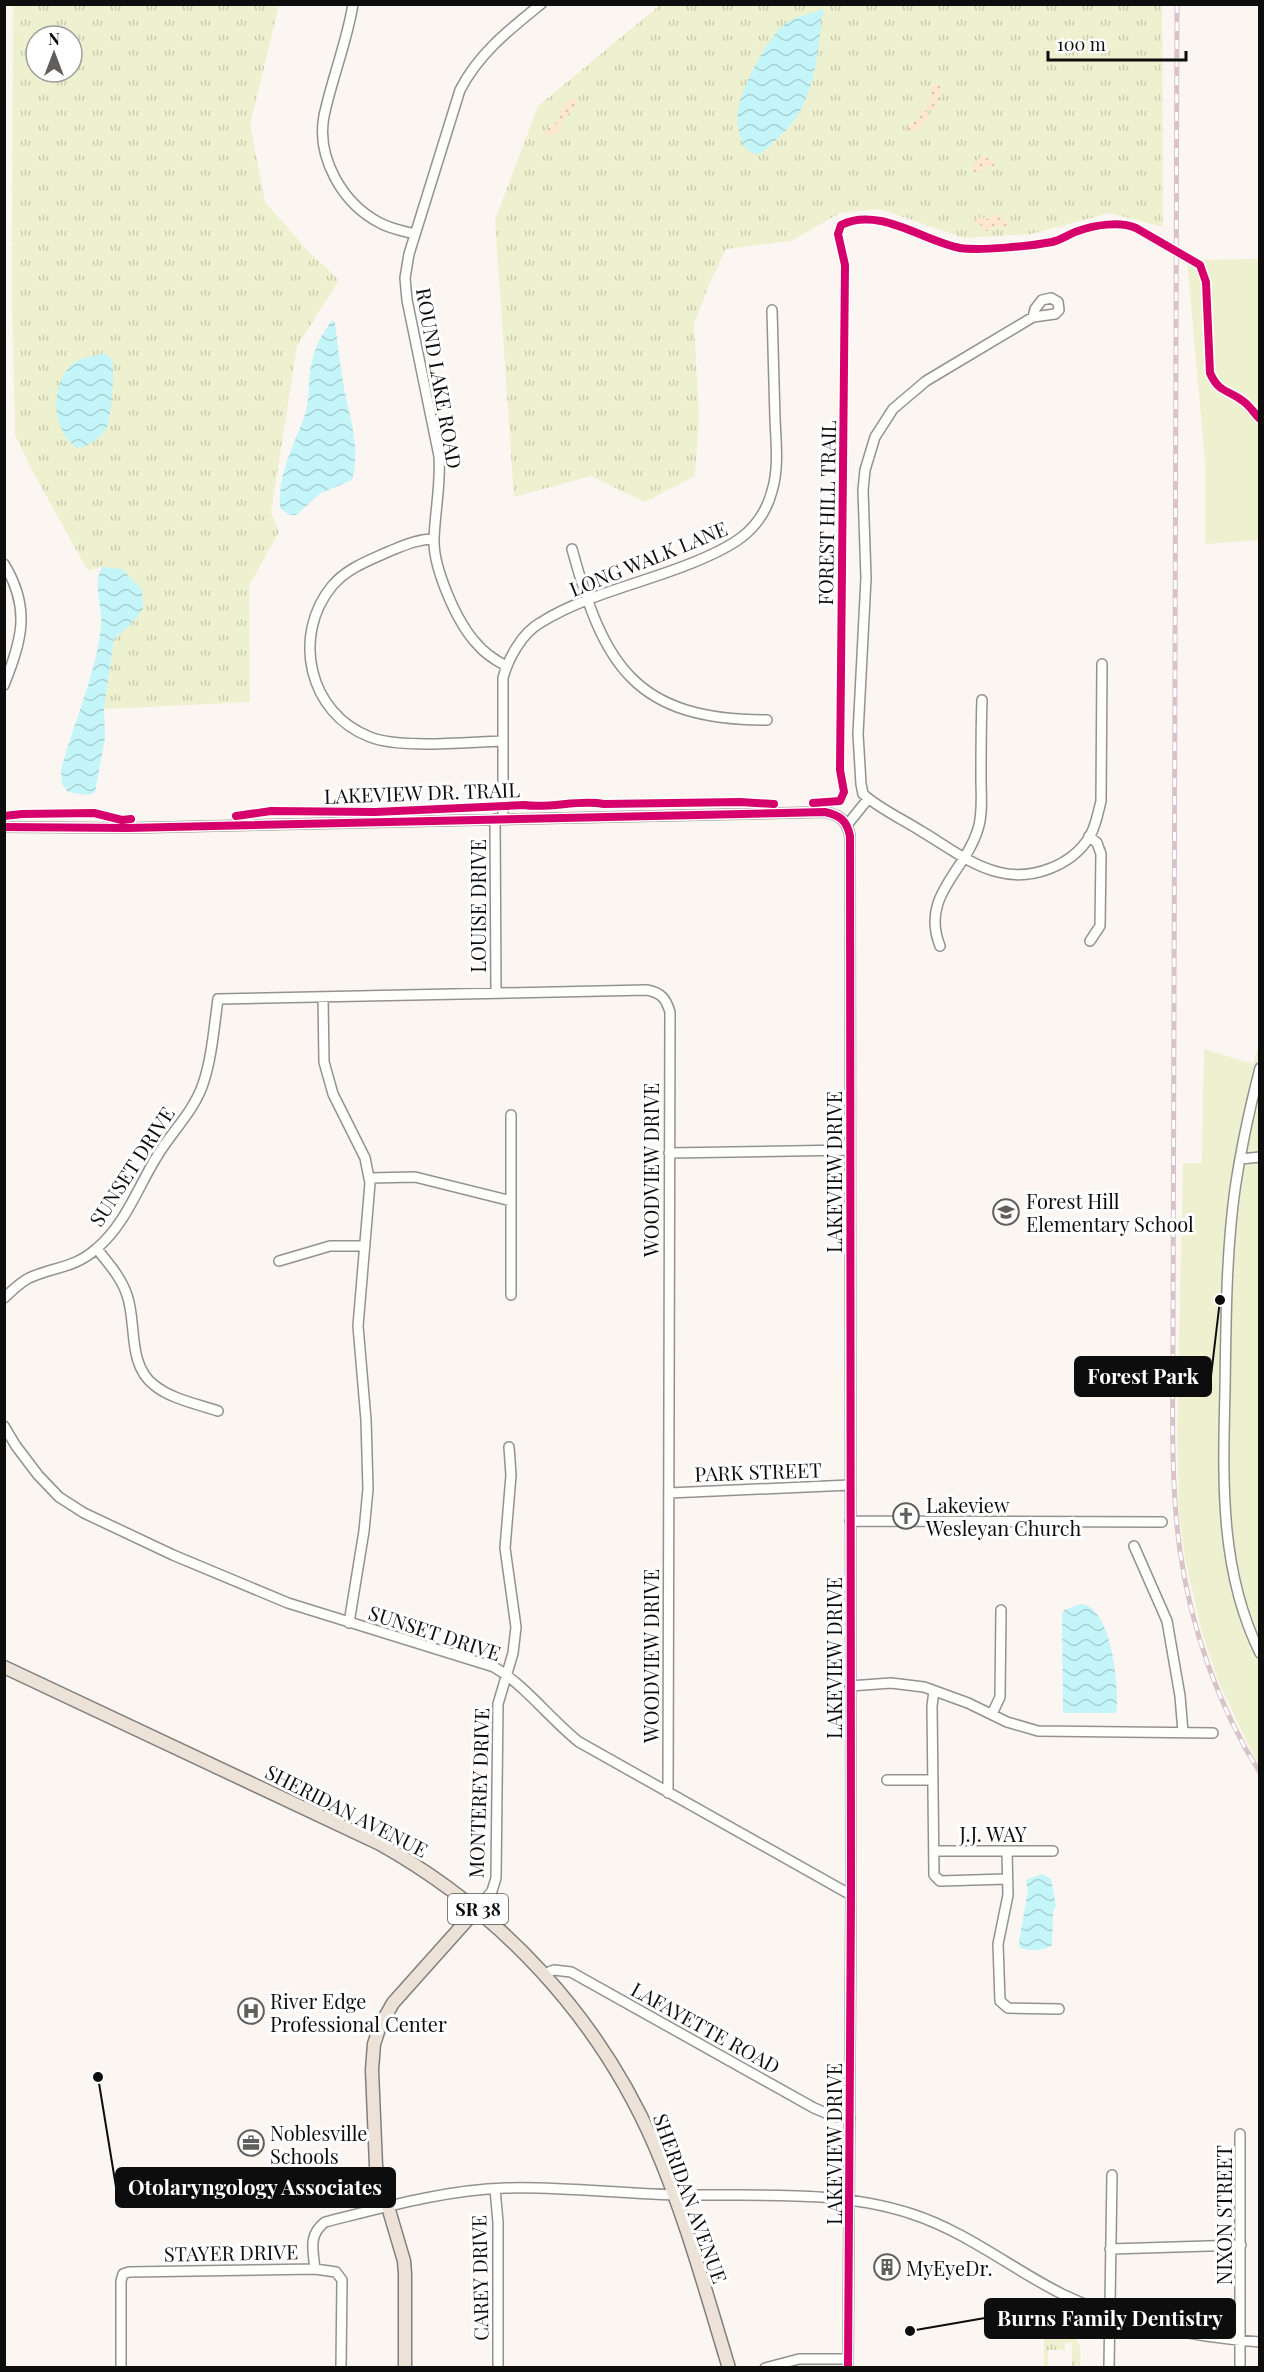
<svg xmlns="http://www.w3.org/2000/svg" width="1264" height="2372" font-family="'Playfair Display',serif">
  <style>
    .grass { fill: url(#grass-tufts); fill-rule: evenodd }
    .sand { fill: url(#sand-dots) }
    .park { fill: #edf1cf }
    .water { fill: url(#water-waves) }
    .lines { fill: none; stroke-linecap: round; stroke-linejoin: round }
    .minor-casing { stroke: #949290; stroke-width: 12 }
    .major-casing { stroke: #817f7d; stroke-width: 15 }
    .minor { stroke: #fefefd; stroke-width: 9 }
    .major { stroke: #ede2d8; stroke-width: 12 }
    .rail-casing { stroke: #d8c3c9; stroke-width: 5 }
    .rail { stroke: #fff; stroke-width: 3; stroke-dasharray: 9; stroke-linecap: butt }
    .cycleway-casing { stroke: #fff; stroke-width: 11 }
    .cycleway { stroke: #d6006c; stroke-width: 8 }
    .labels { text-anchor: middle; dominant-baseline: central; stroke-width: 6; stroke-linejoin: round; paint-order: stroke }
    .shield { fill: #fff; stroke: #565656; stroke-width: 1.5 }
    .shield-label { font-size: 18px; font-weight: bold; fill: #0d0d0d }
    .street-label { font-size: 20px; fill: #0d0d0d; stroke: #fff }
    .poi-label { font-size: 20px; fill: #0d0d0d; stroke: #fff; text-anchor: start }
    .leader { fill: none; stroke: #0d0d0d; stroke-width: 2 }
    .callout-dot { fill: #0d0d0d; stroke: #fff; stroke-width: 2 }
    .callout { fill: #0d0d0d; stroke: #0d0d0d; stroke-width: 2 }
    .callout-label { font-size: 21px; text-anchor: middle; font-weight: bold; fill: #fff }
  </style>
  <defs>
    <pattern id="grass-tufts" width="24" height="20" patternUnits="userSpaceOnUse" patternTransform="scale(1.5)"><rect width="24" height="20" fill="#edf1cf"/><path d="M3 7l-1-3M5 7V3M7 7l1-3M15 17l-1-3M17 17v-4M19 17l1-3" fill="none" stroke="#cacdb1"/></pattern>
    <pattern id="sand-dots" width="8" height="8" patternUnits="userSpaceOnUse" patternTransform="scale(1.5)"><rect width="8" height="8" fill="#fde7d0"/><path d="M2 2h.1M6 6h.1" fill="none" stroke="#d8c5b1" stroke-width="1.8" stroke-linecap="round"/></pattern>
    <pattern id="water-waves" width="16" height="10" patternUnits="userSpaceOnUse" patternTransform="scale(1.5)"><rect width="16" height="10" fill="#c4f5f8"/><path d="M0 5q4-4 8 0t8 0" fill="none" stroke="#a7d1d3"/></pattern>
  </defs>
  <rect width="100%" height="100%" fill="#fbf6f1"/>
  <!-- grass -->
  <path class="grass" d="M13,5H279L250,125L265,202L309,252L339,280L297,346L271,512L279,532L249,586L250,702L104,709L114,639L132,623L102,567L88,571L33,472L15,435L12,297ZM36,36H72V72H36Z
    M660,5H1162L1163,227L1109,213L1031,234L964,238L880,209L840,213L791,241L726,249L710,282L694,324L699,418L695,476L645,502L591,476L514,497L495,220L538,106Z
    M1036,2331C1049,2331 1076,2329 1080,2347C1081,2353 1080,2361 1080,2367H1072V2342L1065,2343V2350H1048V2367H1044V2335H1036Z"/>
  <!-- sand -->
  <path class="sand" d="M937,83L942,88C942,90 937,108 935,110H928L926,107L930,100L931,87Z
    M572,98L577,99V105L564,119L557,134L548,135L545,132L547,128L557,122L564,103Z
    M921,110H926L930,115C924,124 921,130 909,132L908,125L918,119Z
    M983,155L994,161L995,167L985,166L980,172L973,173L972,170L974,163Z
    M998,213L1002,220L1009,221L1007,227L993,226L988,231H985L982,225L975,224L973,221L976,217L988,219Z"/>
  <!-- park -->
  <path class="park" d="M1259,259V540L1205,544V461L1187,260Z
    M1259,1044V1767L1219,1683L1202,1632L1185,1559L1179,1512L1177,1436L1183,1163H1202L1204,1049L1253,1064Z"/>
  <!-- water -->
  <path class="water" d="M822,9L824,13L821,20C820,47 813,95 796,118C786,132 773,143 760,154L753,153L745,148C740,138 736,123 738,111C740,89 771,29 791,20C801,15 812,14 822,9Z
    M332,320L335,323C338,345 340,367 344,388C350,419 361,448 352,480L321,493L296,515H289L280,508C278,471 295,445 306,411C310,395 308,381 311,366C314,348 322,334 332,320Z
    M101,354H106C109,357 110,357 112,361C115,371 111,417 107,427C102,437 87,448 77,448C51,431 49,382 74,363C81,358 93,356 101,354Z
    M102,567L122,569L142,590L143,609L132,623L114,639L104,709L105,738L95,792L88,795L68,792L62,784L61,770C73,725 97,671 101,626C103,605 92,586 102,567Z
    M1081,1604C1112,1606 1120,1690 1116,1713H1063L1062,1614L1064,1610Z
    M1042,1874L1051,1879L1056,1906L1053,1912L1052,1945C1045,1951 1029,1951 1020,1948L1019,1941L1028,1891L1026,1880Z"/>
  <g class="lines">
    <!-- minor casing -->
    <g class="minor-casing">
      <path id="minor" d="M353,4C347,42 332,78 324,116C316,158 343,204 380,223C391,229 403,231 415,234
        M1033,317L1035,309L1042,300L1051,298L1058,302L1059,310L1055,314L1033,317L926,381L893,409L875,437L865,470L863,490L866,578L858,734L861,784L863,794C880,809 902,819 921,831C945,845 970,865 998,872C1031,881 1072,866 1090,836C1096,825 1098,813 1101,801L1102,664
        M434,539C418,539 405,545 390,551C370,560 347,568 332,586C291,636 309,714 370,737C401,749 466,742 502,741
        M572,549C604,666 635,720 767,720
        M4,564C31,608 22,640 4,685
        M506,666C495,660 485,654 477,644C457,623 433,568 434,539C435,511 441,484 439,456L407,300L405,278L409,254L460,90C479,53 509,30 541,4
        M495,819L496,993
        M503,819V678C508,659 522,633 540,623C584,595 643,583 692,563C729,548 761,533 772,491C779,468 776,443 775,419C774,383 773,346 772,310
        M847,825L868,799
        M4,827L128,828L825,812C840,815 847,821 850,836L851,1895L848,2368
        M1089,836L1097,843L1101,854L1100,926L1090,941
        M940,946C920,896 965,872 978,829C983,813 981,795 981,779C981,752 981,726 982,700
        M323,997L324,1062L333,1094L365,1158L370,1183L358,1326L366,1420L368,1489L364,1531L349,1623
        M1260,1068C1250,1107 1241,1148 1235,1189C1226,1254 1226,1323 1225,1389C1223,1479 1219,1570 1260,1653
        M669,1153L849,1150
        M1241,1159L1260,1157
        M369,1178L415,1177L511,1201
        M97,1249C108,1263 121,1277 127,1295C137,1323 127,1364 154,1385C171,1399 197,1404 218,1411
        M279,1261L330,1246H365
        M511,1295V1115
        M4,1298C12,1291 19,1283 29,1278C53,1267 75,1268 96,1249C125,1225 137,1189 156,1158C171,1132 193,1113 203,1084C212,1057 214,1027 218,999L647,990C662,993 666,999 670,1012L668,1793
        M4,1426L16,1446L38,1475L59,1497L84,1513L173,1555L288,1603L494,1667C525,1685 550,1719 579,1742L851,1895
        M669,1493L850,1485
        M850,1521L1162,1522
        M1134,1546L1167,1621L1180,1696L1183,1732
        M850,1686L891,1683L924,1687L968,1703L1007,1722L1038,1731L1213,1733
        M934,1691L932,1706L934,1875L940,1881L1007,1879
        M992,1714L1000,1697L1001,1610
        M887,1780H933
        M934,1851H1053
        M1007,1851L1008,1895L998,1944L1000,2001L1008,2008L1059,2009
        M477,1909L492,1891L496,1878L498,1704L513,1653L516,1627L505,1548L511,1475L509,1447
        M544,1974L554,1970L571,1972L814,2108L833,2116L850,2118
        M495,2189L498,2222V2368
        M1110,2249L1241,2245
        M315,2269C313,2250 308,2235 325,2222C385,2207 444,2190 506,2188C566,2186 626,2195 686,2195C761,2196 839,2190 912,2214C967,2232 1012,2269 1062,2294C1124,2324 1192,2337 1260,2342
        M121,2368V2281L123,2274L129,2272L315,2269L336,2272L342,2280L341,2368
        M765,2368L799,2359H848
        M1109,2368L1112,2175
        M1240,2368V2134"/>
    </g>
    <!-- major casing -->
    <g class="major-casing">
      <path id="major" d="M4,1667L380,1844C501,1912 598,2016 654,2144C685,2215 706,2293 729,2368
        M405,2368V2274L404,2261L376,2166L372,2070L374,2044L380,2026L393,2003L477,1909"/>
    </g>
    <!-- minor -->
    <use href="#minor" class="minor"/>
    <!-- major -->
    <use href="#major" class="major"/>
    <!-- rail casing -->
    <g class="rail-casing">
      <path id="rail" d="M1177,4L1173,1332C1173,1404 1170,1478 1180,1551C1191,1628 1218,1706 1260,1773"/>
    </g>
    <!-- rail -->
    <use href="#rail" class="rail"/>
    <!-- cycleway casing -->
    <g class="cycleway-casing">
      <path id="cycleway" d="M813,803L840,801L844,792L840,770L845,265L838,234L841,225C879,206 923,241 960,248C980,251 1031,246 1052,242C1061,240 1069,234 1078,231C1094,225 1120,221 1136,228L1200,265L1206,282L1210,373C1219,393 1227,389 1243,401C1249,405 1254,413 1260,419
        M4,816L22,814L94,813L122,820L131,819
        M236,816L271,811L375,812L524,805C551,809 578,799 604,804L740,802L774,804
        M4,827L128,828L825,812C840,815 847,821 850,836L851,1895L848,2368"/>
    </g>
    <!-- cycleway -->
    <use href="#cycleway" class="cycleway"/>
  </g>
  <!-- icons -->
  <defs>
    <g id="school-ring" transform="scale(1.35)"><circle r="9.5" fill="#fff" stroke="#605f5d" stroke-width="1.5"/><path d="M0-5L7-2L0 1L-7-2ZM-4 1L0 2.5L4 1V4Q0 6-4 4Z" fill="#605f5d"/></g>
    <g id="church-ring" transform="scale(1.35)"><circle r="9.5" fill="#fff" stroke="#605f5d" stroke-width="1.5"/><path d="M-1.2-6h2.4v3.5h3.3v2.4h-3.3V6h-2.4V-.1h-3.3v-2.4h3.3Z" fill="#605f5d"/></g>
    <g id="hospital-ring" transform="scale(1.35)"><circle r="9.5" fill="#fff" stroke="#605f5d" stroke-width="1.5"/><path d="M-5-5h3v3.5h4V-5h3V5h-3V1.5h-4V5h-3Z" fill="#605f5d"/></g>
    <g id="office-ring" transform="scale(1.35)"><circle r="9.5" fill="#fff" stroke="#605f5d" stroke-width="1.5"/><path d="M-6-3h4V-5.5h4V-3h4V5H-6ZM-1-4.5V-3h2v-1.5ZM-6 0V1H6V0Z" fill="#605f5d"/></g>
    <g id="building-ring" transform="scale(1.35)"><circle r="9.5" fill="#fff" stroke="#605f5d" stroke-width="1.5"/><path d="M-4-6H4V6H1V3H-1V6H-4ZM-2.5-4.3h1.7v1.8h-1.7ZM.8-4.3h1.7v1.8H.8ZM-2.5-1h1.7V.8h-1.7ZM.8-1h1.7V.8H.8Z" fill="#605f5d"/></g>
  </defs>
  <g fill-rule="evenodd">
    <use href="#school-ring" x="1006" y="1212"/>
    <use href="#church-ring" x="906" y="1516"/>
    <use href="#hospital-ring" x="251" y="2011"/>
    <use href="#office-ring" x="251" y="2143"/>
    <use href="#building-ring" x="887" y="2267"/>
  </g>
  <g class="labels">
    <!-- shield labels -->
    <rect class="shield" x="448" y="1894" width="60" height="30" rx="4.5"/>
    <g class="shield-label">
      <text x="478" y="1909">SR 38</text>
    </g>
    <!-- street labels -->
    <g class="street-label">
      <text transform="translate(440 378) rotate(80)">ROUND LAKE ROAD</text>
      <text transform="translate(826 513) rotate(-89)">FOREST HILL TRAIL</text>
      <text transform="translate(648 558) rotate(-22)">LONG WALK LANE</text>
      <text transform="translate(422 792) rotate(-2)">LAKEVIEW DR. TRAIL</text>
      <text transform="translate(477 906) rotate(-90)">LOUISE DRIVE</text>
      <text transform="translate(131 1166) rotate(-57)">SUNSET DRIVE</text>
      <text transform="translate(650 1170) rotate(-90)">WOODVIEW DRIVE</text>
      <text transform="translate(833 1172) rotate(-90)">LAKEVIEW DRIVE</text>
      <text transform="translate(758 1471) rotate(-2)">PARK STREET</text>
      <text transform="translate(435 1632) rotate(18)">SUNSET DRIVE</text>
      <text transform="translate(650 1656) rotate(-90)">WOODVIEW DRIVE</text>
      <text transform="translate(833 1658) rotate(-90)">LAKEVIEW DRIVE</text>
      <text transform="translate(478 1793) rotate(-88)">MONTEREY DRIVE</text>
      <text transform="translate(347 1810) rotate(27)">SHERIDAN AVENUE</text>
      <text x="993" y="1833">J.J. WAY</text>
      <text transform="translate(706 2027) rotate(29)">LAFAYETTE ROAD</text>
      <text transform="translate(833 2144) rotate(-90)">LAKEVIEW DRIVE</text>
      <text transform="translate(691 2198) rotate(70)">SHERIDAN AVENUE</text>
      <text transform="translate(1223 2215) rotate(-90)">NIXON STREET</text>
      <text transform="translate(231 2252) rotate(-1)">STAYER DRIVE</text>
      <text transform="translate(479 2278) rotate(-91)">CAREY DRIVE</text>
    </g>
    <!-- poi labels -->
    <g class="poi-label">
      <text x="1026" y="1200">Forest Hill<tspan x="1026" dy="23">Elementary School</tspan></text>
      <text x="926" y="1504">Lakeview<tspan x="926" dy="23">Wesleyan Church</tspan></text>
      <text x="270" y="2000">River Edge<tspan x="270" dy="23">Professional Center</tspan></text>
      <text x="270" y="2132">Noblesville<tspan x="270" dy="23">Schools</tspan></text>
      <text x="906" y="2267">MyEyeDr.</text>
    </g>
  </g>
  <!-- callouts -->
  <path class="leader" d="M1220 1300L1211 1376M98 2077L116 2187M910 2331L985 2318"/>
  <g class="callout-dot">
    <circle cx="1220" cy="1300" r="6"/>
    <circle cx="98" cy="2077" r="6"/>
    <circle cx="910" cy="2331" r="6"/>
  </g>
  <g class="callout">
    <rect x="1075" y="1357" width="136" height="39" rx="6"/>
    <rect x="116" y="2168" width="279" height="39" rx="6"/>
    <rect x="985" y="2299" width="250" height="39" rx="6"/>
  </g>
  <g class="callout-label">
    <text x="1143" y="1384">Forest Park</text>
    <text x="255" y="2195">Otolaryngology Associates</text>
    <text x="1110" y="2326">Burns Family Dentistry</text>
  </g>
  <!-- border -->
  <rect width="1264" height="2372" fill="none" stroke="#0d0d0d" stroke-width="12"/>
  <!-- north arrow -->
  <g transform="translate(54 54)"><circle r="28" fill="#ffffff" stroke="#9e9e9e" stroke-width="1.5"/>
  <path d="M0-4.5L10 22L0 15L-10 22Z" fill="#605f5d"/>
  <text y="-9" font-size="16" font-weight="bold" text-anchor="middle" fill="#0d0d0d">N</text>
  </g>
  <!-- scale -->
  <path d="M1048 51v9h138v-9" fill="none" stroke="#0d0d0d" stroke-width="3"/>
  <text x="1057" y="51" font-size="18" fill="#0d0d0d" stroke="#ffffff" stroke-width="4.5" paint-order="stroke">100 m</text>
</svg>
